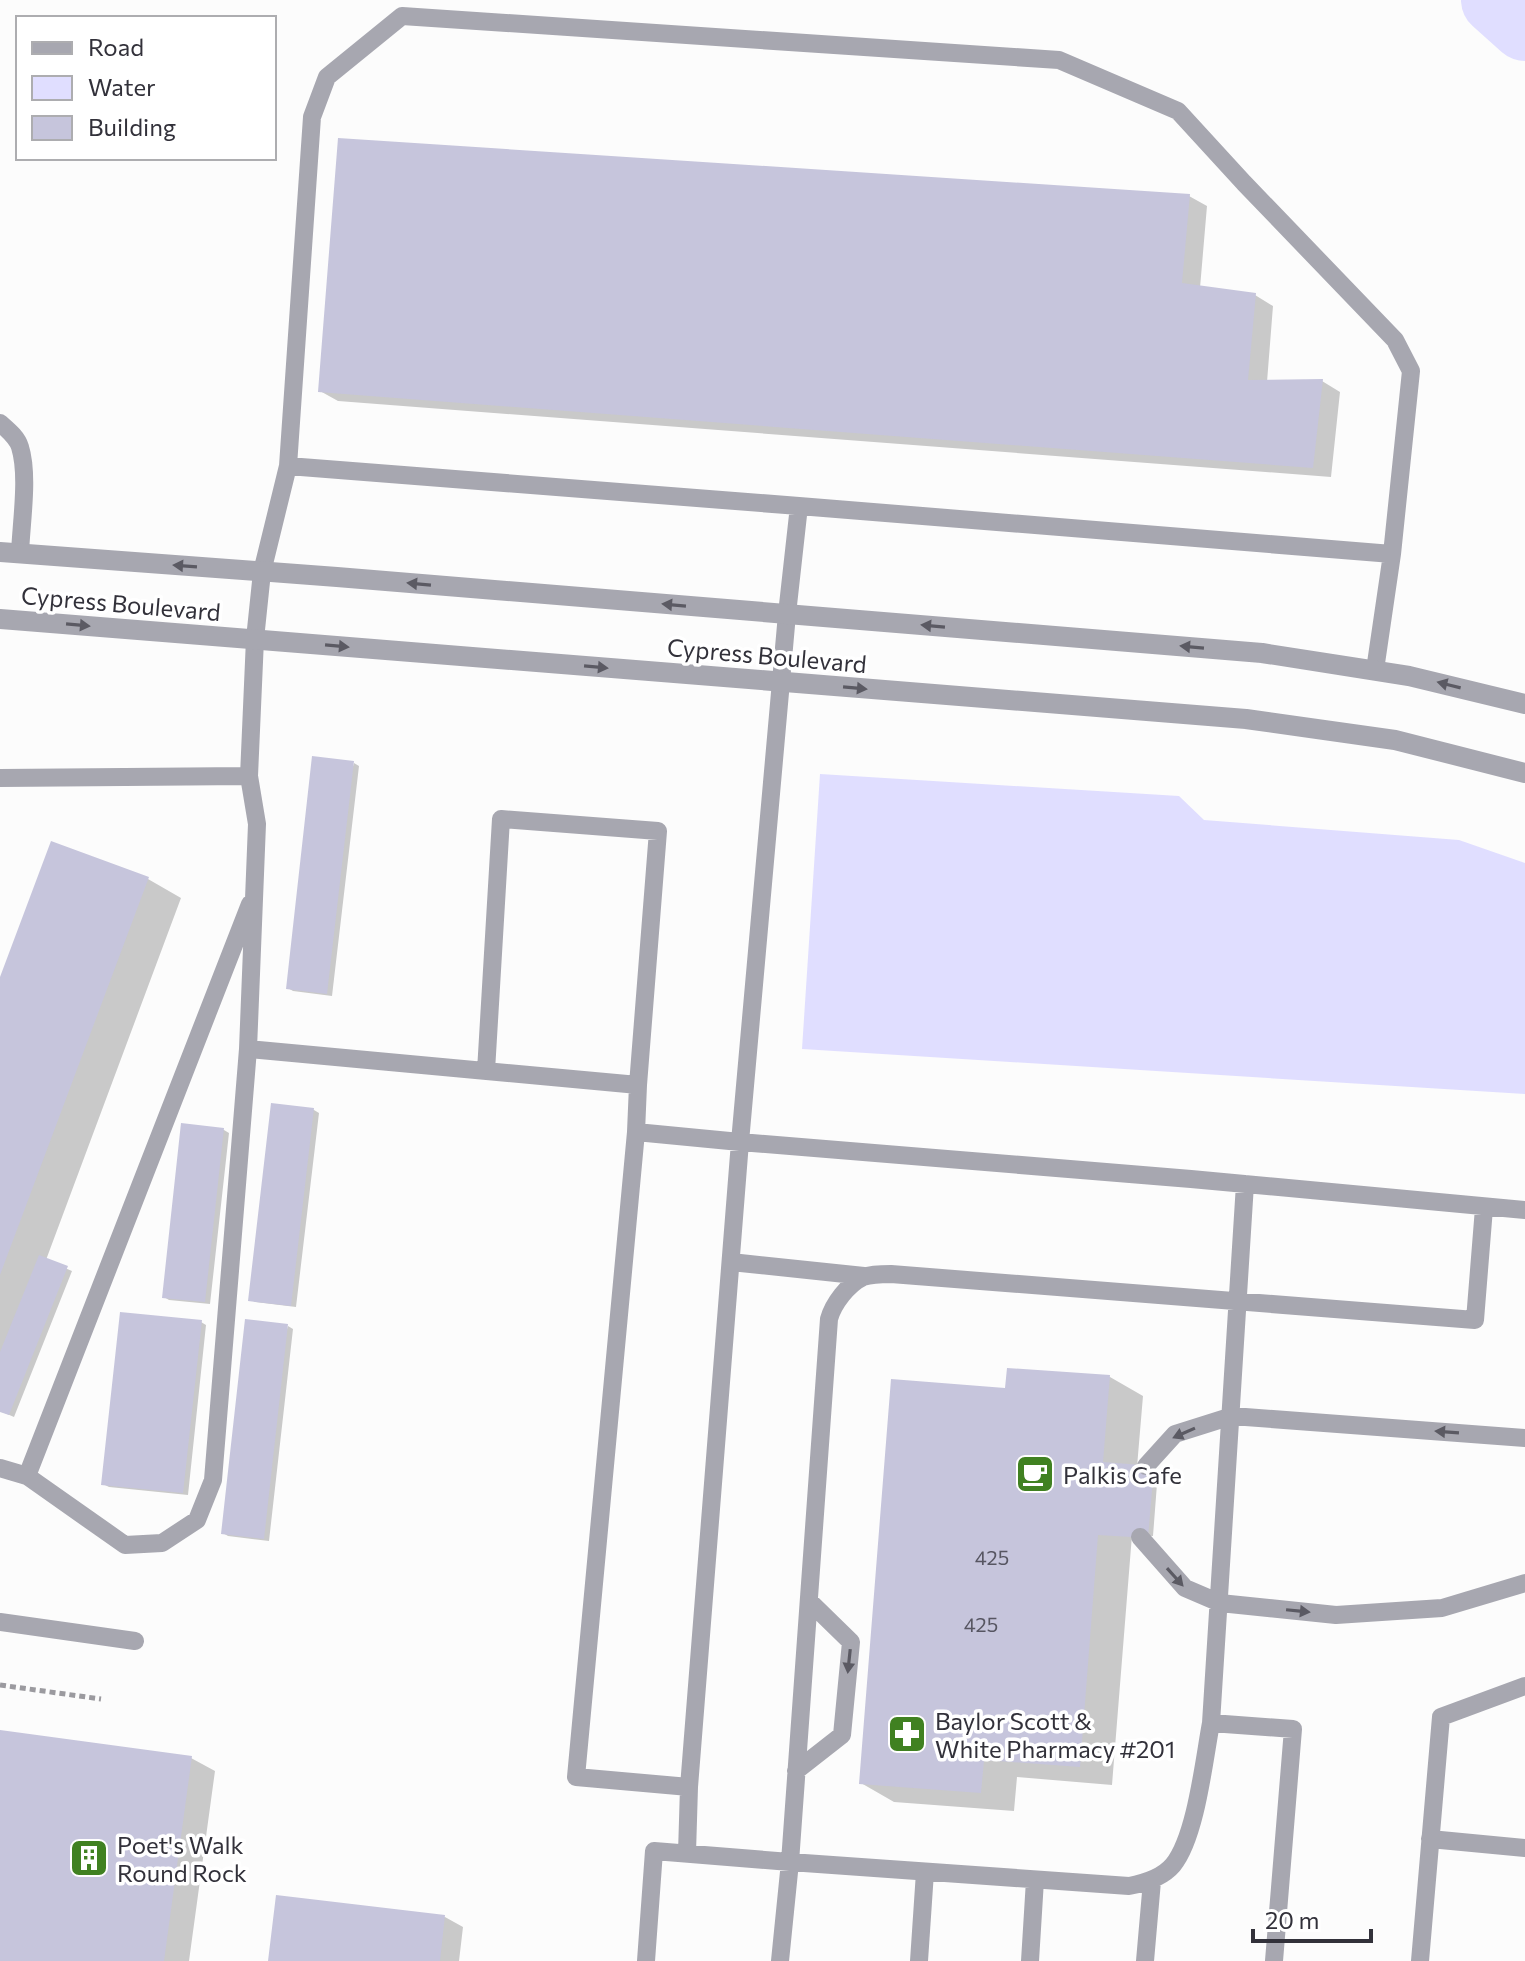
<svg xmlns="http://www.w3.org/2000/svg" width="1525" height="1961" font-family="Commissioner,sans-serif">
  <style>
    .water { fill: #e0deff }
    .shadow { fill: #0003 }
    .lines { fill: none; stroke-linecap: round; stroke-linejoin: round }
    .river { stroke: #e0deff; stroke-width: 70 }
    .building { fill: #c6c5dc }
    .path { stroke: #9b9a9f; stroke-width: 5; stroke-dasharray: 6 4; stroke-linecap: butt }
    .lane { stroke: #a7a7b0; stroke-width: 18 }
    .street { stroke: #a7a7b0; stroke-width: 20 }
    .oneway { fill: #5b5a63 }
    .labels { text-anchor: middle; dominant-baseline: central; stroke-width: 7; stroke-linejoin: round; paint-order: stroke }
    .number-label { font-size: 20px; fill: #575662 }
    .street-label { font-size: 24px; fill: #32313a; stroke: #fff }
    .poi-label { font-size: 24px; fill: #32313a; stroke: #fff; text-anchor: start }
  </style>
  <rect width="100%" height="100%" fill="#fcfcfc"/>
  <!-- water -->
  <path class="water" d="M820,774L1179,796L1204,820L1459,840L1525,863V1094L802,1049Z"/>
  <!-- shadow -->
  <path class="shadow" d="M1189,196L1207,206L1200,288L1255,295L1273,306L1267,382L1322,381L1340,392L1331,477L338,401L320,391Z
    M354,763L359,766L332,996L293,991L288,988Z
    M148,879L181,898L46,1260L72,1271L14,1417L0,1411V983Z
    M273,1105L314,1110L319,1113L296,1307L255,1302L250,1299Z
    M183,1125L224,1130L229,1133L210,1304L169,1300L164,1297Z
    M201,1322L206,1325L188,1495L109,1487L103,1484Z
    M288,1326L293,1329L269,1541L228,1536L223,1533Z
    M1110,1377L1143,1396L1137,1467L1153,1468L1158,1471L1153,1536L1132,1535L1112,1785L1017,1777L1014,1811L894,1802L861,1783L1007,1390Z
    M0,1732L191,1758L215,1771L189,1961H0Z
    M445,1917L463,1927L459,1961H270Z"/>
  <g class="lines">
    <!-- river -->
    <path class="river" d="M1496,0L1525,26"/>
  </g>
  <!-- building -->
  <path class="building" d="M338,138L1190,194L1182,283L1256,293L1248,380L1323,379L1313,468L318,392Z
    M312,756L354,761L327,994L286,989Z
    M51,841L149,877L0,1275V977Z
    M271,1103L314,1108L291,1306L248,1301Z
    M181,1123L224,1128L205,1302L162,1298Z
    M39,1255L68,1266L9,1415L0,1412V1352Z
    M120,1312L202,1320L183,1493L101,1485Z
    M245,1319L288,1324L264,1539L221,1534Z
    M1007,1368L1110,1375L1103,1462L1154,1466L1148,1538L1098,1535L1080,1767L984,1760L981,1793L859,1784L891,1379L1005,1388Z
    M0,1730L192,1756L164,1961H0Z
    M276,1895L445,1915L440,1961H268Z"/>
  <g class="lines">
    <!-- path -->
    <path class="path" d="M0,1685L101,1699"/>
    <!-- lane -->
    <path class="lane" d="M0,423C8,430 17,437 20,447C29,476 21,523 20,554
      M799,506L1392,554L1411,371L1395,340L1244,183L1178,111L1059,60L402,16L327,77L312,117L288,466L799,506L787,614L740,1142L1191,1179L1525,1210
      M1375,670L1392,554
      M0,778L249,776L255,639L262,572L288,466
      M248,1049L638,1085L658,831L501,819L486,1071
      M636,1132L638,1085
      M1245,1184L1211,1723L1293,1729L1274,1961
      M731,1262L864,1276
      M1146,1466L1175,1434L1232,1416L1525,1438
      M0,1468L27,1476L125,1545L162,1543L197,1520L213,1480L248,1049L257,824L249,776
      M27,1476L250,904
      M1140,1537L1185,1588L1220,1603L1336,1615L1442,1608L1525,1583
      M0,1622L135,1641
      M1211,1723C1204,1760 1196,1837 1173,1865C1162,1878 1145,1883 1129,1886L790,1862L829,1319C833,1304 848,1284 863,1277C872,1274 882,1274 891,1274L1475,1320L1484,1208
      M796,1771L842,1735L851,1642L809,1601
      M1430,1839L1525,1848
      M687,1853L689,1787L740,1142L636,1132L576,1777L689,1787
      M646,1961L654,1851L790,1862L780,1961
      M919,1961L925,1872
      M1030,1961L1035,1880
      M1145,1961L1152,1881
      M1420,1961L1441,1717L1525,1686"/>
    <!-- street -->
    <path class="street" d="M0,552L337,577L1262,653L1409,676L1525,704
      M0,619L1246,719L1395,740L1525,773"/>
  </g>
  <!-- one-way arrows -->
  <defs><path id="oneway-solid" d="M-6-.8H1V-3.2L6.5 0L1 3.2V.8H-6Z" transform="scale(2)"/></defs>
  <g class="oneway">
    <use href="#oneway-solid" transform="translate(185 566) rotate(-176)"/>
    <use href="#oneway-solid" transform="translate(419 584) rotate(-175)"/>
    <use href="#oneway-solid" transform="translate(674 605) rotate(-175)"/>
    <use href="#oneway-solid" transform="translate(78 625) rotate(5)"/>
    <use href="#oneway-solid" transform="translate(933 626) rotate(-175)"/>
    <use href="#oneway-solid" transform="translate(337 646) rotate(5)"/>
    <use href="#oneway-solid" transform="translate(1192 647) rotate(-175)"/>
    <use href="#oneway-solid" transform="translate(596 667) rotate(5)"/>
    <use href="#oneway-solid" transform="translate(1449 685) rotate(-166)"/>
    <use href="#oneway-solid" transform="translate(855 688) rotate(5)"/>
    <use href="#oneway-solid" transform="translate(1447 1432) rotate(-176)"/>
    <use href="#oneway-solid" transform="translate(1184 1433) rotate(156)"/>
    <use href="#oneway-solid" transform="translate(1175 1577) rotate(48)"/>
    <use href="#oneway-solid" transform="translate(1298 1611) rotate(6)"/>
    <use href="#oneway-solid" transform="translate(849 1661) rotate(96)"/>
  </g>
  <!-- icons -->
  <defs>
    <g id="cafe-square" transform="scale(2)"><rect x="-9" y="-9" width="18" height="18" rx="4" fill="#408121" stroke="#fff"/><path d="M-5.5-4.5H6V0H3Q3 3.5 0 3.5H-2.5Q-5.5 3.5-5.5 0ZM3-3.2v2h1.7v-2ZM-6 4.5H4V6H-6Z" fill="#fff"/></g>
    <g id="pharmacy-square" transform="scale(2)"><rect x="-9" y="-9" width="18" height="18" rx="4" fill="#408121" stroke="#fff"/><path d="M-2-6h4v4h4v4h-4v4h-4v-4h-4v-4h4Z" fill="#fff"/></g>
    <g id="building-square" transform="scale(2)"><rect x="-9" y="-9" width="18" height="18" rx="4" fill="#408121" stroke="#fff"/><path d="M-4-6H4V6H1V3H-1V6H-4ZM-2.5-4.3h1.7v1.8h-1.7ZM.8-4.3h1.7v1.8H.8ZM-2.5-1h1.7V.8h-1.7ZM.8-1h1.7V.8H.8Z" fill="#fff"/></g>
  </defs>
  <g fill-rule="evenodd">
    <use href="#cafe-square" x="1035" y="1474"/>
    <use href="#pharmacy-square" x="907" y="1734"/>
    <use href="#building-square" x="89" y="1858"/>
  </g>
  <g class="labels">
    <!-- number labels -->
    <g class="number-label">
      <text x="992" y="1557">425</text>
      <text x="981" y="1624">425</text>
    </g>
    <!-- street labels -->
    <g class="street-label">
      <text transform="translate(121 603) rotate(5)">Cypress Boulevard</text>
      <text transform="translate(767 655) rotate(5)">Cypress Boulevard</text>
    </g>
    <!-- poi labels -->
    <g class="poi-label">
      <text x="1063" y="1474">Palkis Cafe</text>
      <text x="935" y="1720">Baylor Scott &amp;<tspan x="935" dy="28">White Pharmacy #201</tspan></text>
      <text x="117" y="1844">Poet's Walk<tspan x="117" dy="28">Round Rock</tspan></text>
    </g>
  </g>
  <!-- legend -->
  <rect x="16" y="16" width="260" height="144" fill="#ffffff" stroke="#adadb0" stroke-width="2"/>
  <rect x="32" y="42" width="40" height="12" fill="#a7a7b0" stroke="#adadb0" stroke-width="2"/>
  <text x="88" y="56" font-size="24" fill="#32313a">Road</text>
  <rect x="32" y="76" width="40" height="24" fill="#e0deff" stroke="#adadb0" stroke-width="2"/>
  <text x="88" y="96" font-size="24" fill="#32313a">Water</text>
  <rect x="32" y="116" width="40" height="24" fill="#c6c5dc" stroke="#adadb0" stroke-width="2"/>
  <text x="88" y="136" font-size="24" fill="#32313a">Building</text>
  <!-- scale -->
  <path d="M1253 1929v12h118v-12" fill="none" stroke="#32313a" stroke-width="4"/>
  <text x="1265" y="1929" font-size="24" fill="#32313a" stroke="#ffffff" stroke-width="6" paint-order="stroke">20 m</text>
</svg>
